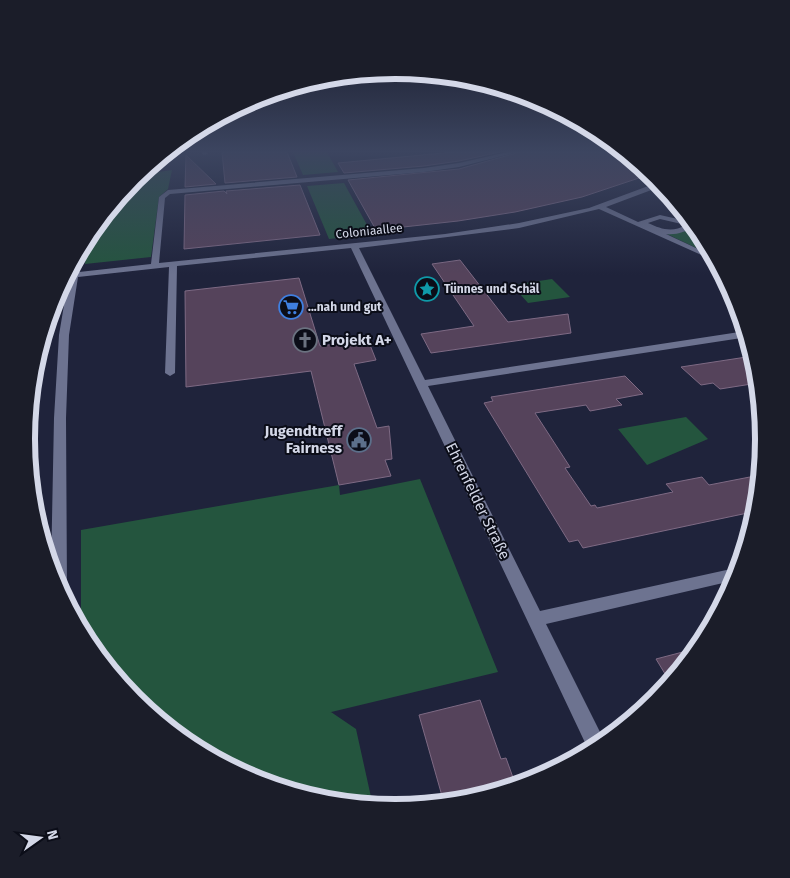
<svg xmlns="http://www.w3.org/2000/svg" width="790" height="878" font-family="'Fira Sans',sans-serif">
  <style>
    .green { fill: #24553e }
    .building { fill: #55435b; stroke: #7e6a84 }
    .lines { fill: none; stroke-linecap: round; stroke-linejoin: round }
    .minor { fill: #6d7390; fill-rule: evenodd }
    .labels { text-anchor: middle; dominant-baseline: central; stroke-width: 4; stroke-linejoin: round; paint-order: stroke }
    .far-street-label { font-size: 12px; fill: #d4d8e8; stroke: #0b0d18 }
    .far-poi-label { font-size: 12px; font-weight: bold; fill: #d4d8e8; stroke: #0b0d18; text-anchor: start }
    .poi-label { font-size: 15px; font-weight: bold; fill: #d4d8e8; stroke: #0b0d18; text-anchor: start }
    .street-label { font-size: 15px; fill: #d4d8e8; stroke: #0b0d18 }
    .rim { fill: none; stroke: #d4d8e8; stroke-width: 6 }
  </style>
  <rect width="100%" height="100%" fill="#1f233b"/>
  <!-- green -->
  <path class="green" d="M293,152H327L338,172L303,175Z
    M172,170L168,189L159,197L151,257L85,264L90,232L134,178L138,175Z
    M344,183L372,234L329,239L307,186Z
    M693,223L702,234L713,256L667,234L683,231Z
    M552,279L570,297L528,303L512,285Z
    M686,417L708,439L647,465L618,429Z
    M420,479L498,672L302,719L331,712L356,729L373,806L323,801L254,780L190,745L134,700L88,644L81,631V530L339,485L340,495Z"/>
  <!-- building -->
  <path class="building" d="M222,152H287L297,177L225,183Z
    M454,152H500L459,161L424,166L344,173L338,163Z
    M520,152H624L651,174L582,197L515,212L458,221L376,230L348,180L459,169Z
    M186,155L216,184L185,187Z
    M300,185L320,235L184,249L185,195L224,191L227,194L226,191Z
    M460,260L508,322L568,314L571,333L431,353L421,334L474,326L432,264Z
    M299,278L320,346L368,340L376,360L354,364L377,428L389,426L392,459L385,460L391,476L339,485L311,371L186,387L185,291Z
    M753,356L758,383L720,389L713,383L701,385L681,367Z
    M625,376L643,394L616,399L622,405L590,411L586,405L535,413L570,467L565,468L591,506L595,505L597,508L673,492L666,484L702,477L709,485L760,475L757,511L583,548L578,540L569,542L484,403L493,401L491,397Z
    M698,648L685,665L670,682L656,659Z
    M480,700L501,759L506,758L516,786L467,801L444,803L419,715Z"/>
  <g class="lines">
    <!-- minor -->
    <path class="minor" d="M201,152H207L208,154L203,155Z
      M508,152H518L459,167L424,172L170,194L165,198L159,263L445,234L519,223L589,208L659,182L662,186L606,207L638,222L660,215L691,222L695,226C685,232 677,235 666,234L713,256L717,262L599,209L519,228L359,248L425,380L746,331L748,337L428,386L540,611L740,567L736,580L546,624L605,742L589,751L351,248L177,266L175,373L170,376L165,373L169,267L78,277L69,335L66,418L67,590L63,595L51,570L54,418L59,335L69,275L78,254L81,256L79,272L151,264L159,197L168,190L424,168L459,163ZM660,219L686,225C672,233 661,229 648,223Z"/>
  </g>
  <!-- sky -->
  <linearGradient id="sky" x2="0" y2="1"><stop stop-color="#111320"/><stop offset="0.55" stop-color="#3c4560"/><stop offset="1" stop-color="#3c4560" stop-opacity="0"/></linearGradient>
  <rect width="790" height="275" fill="url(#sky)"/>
  <!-- icons -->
  <defs>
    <g id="sight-ring" transform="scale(1.25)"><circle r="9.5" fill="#0b0d18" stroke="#0f9aa8" stroke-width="1.5"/><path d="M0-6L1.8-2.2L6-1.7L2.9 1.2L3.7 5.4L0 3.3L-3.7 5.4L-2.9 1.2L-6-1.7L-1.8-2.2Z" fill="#0f9aa8"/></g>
    <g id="supermarket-ring" transform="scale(1.25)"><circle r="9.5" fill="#0b0d18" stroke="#3f7fe0" stroke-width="1.5"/><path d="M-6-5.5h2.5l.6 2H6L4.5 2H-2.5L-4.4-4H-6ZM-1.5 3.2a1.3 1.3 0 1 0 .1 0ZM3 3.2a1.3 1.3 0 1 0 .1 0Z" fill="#3f7fe0"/></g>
    <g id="church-ring" transform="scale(1.25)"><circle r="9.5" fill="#0b0d18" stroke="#6b7280" stroke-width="1.5"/><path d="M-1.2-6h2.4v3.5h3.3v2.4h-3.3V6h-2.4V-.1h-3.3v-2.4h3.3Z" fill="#6b7280"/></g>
    <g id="civic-ring" transform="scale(1.25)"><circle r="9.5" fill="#0b0d18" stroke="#5c6f8a" stroke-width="1.5"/><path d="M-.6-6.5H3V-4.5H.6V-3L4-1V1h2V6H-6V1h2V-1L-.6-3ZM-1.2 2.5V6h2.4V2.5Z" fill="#5c6f8a"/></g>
  </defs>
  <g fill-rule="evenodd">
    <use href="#sight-ring" x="427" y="289"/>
    <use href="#supermarket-ring" x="291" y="307"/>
    <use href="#church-ring" x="305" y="340"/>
    <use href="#civic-ring" x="359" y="440"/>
  </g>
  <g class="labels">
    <!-- far-street labels -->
    <g class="far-street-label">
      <text transform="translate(369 231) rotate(-6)">Coloniaallee</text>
    </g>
    <!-- far-poi labels -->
    <g class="far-poi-label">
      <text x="444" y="289">Tünnes und Schäl</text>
      <text x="308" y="307">...nah und gut</text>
    </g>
    <!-- poi labels -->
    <g class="poi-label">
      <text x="322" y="340">Projekt A+</text>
      <text x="342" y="431" text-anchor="end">Jugendtreff<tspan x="342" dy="17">Fairness</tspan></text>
    </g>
    <!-- street labels -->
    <g class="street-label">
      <text transform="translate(478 501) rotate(64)">Ehrenfelder Straße</text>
    </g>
  </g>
  <!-- crop -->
  <path d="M0 0H790V878H0ZM35 439a360 360 0 1 1 720 0a360 360 0 1 1-720 0Z" fill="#1b1d29" fill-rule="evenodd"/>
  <path class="rim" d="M35 439a360 360 0 1 1 720 0a360 360 0 1 1-720 0Z"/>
  <!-- north arrow -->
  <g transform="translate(40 838) rotate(76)" stroke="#0b0d18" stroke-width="4" paint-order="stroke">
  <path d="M0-4L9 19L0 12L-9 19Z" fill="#d4d8e8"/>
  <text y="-8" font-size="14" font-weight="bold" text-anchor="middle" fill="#d4d8e8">N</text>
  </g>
</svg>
